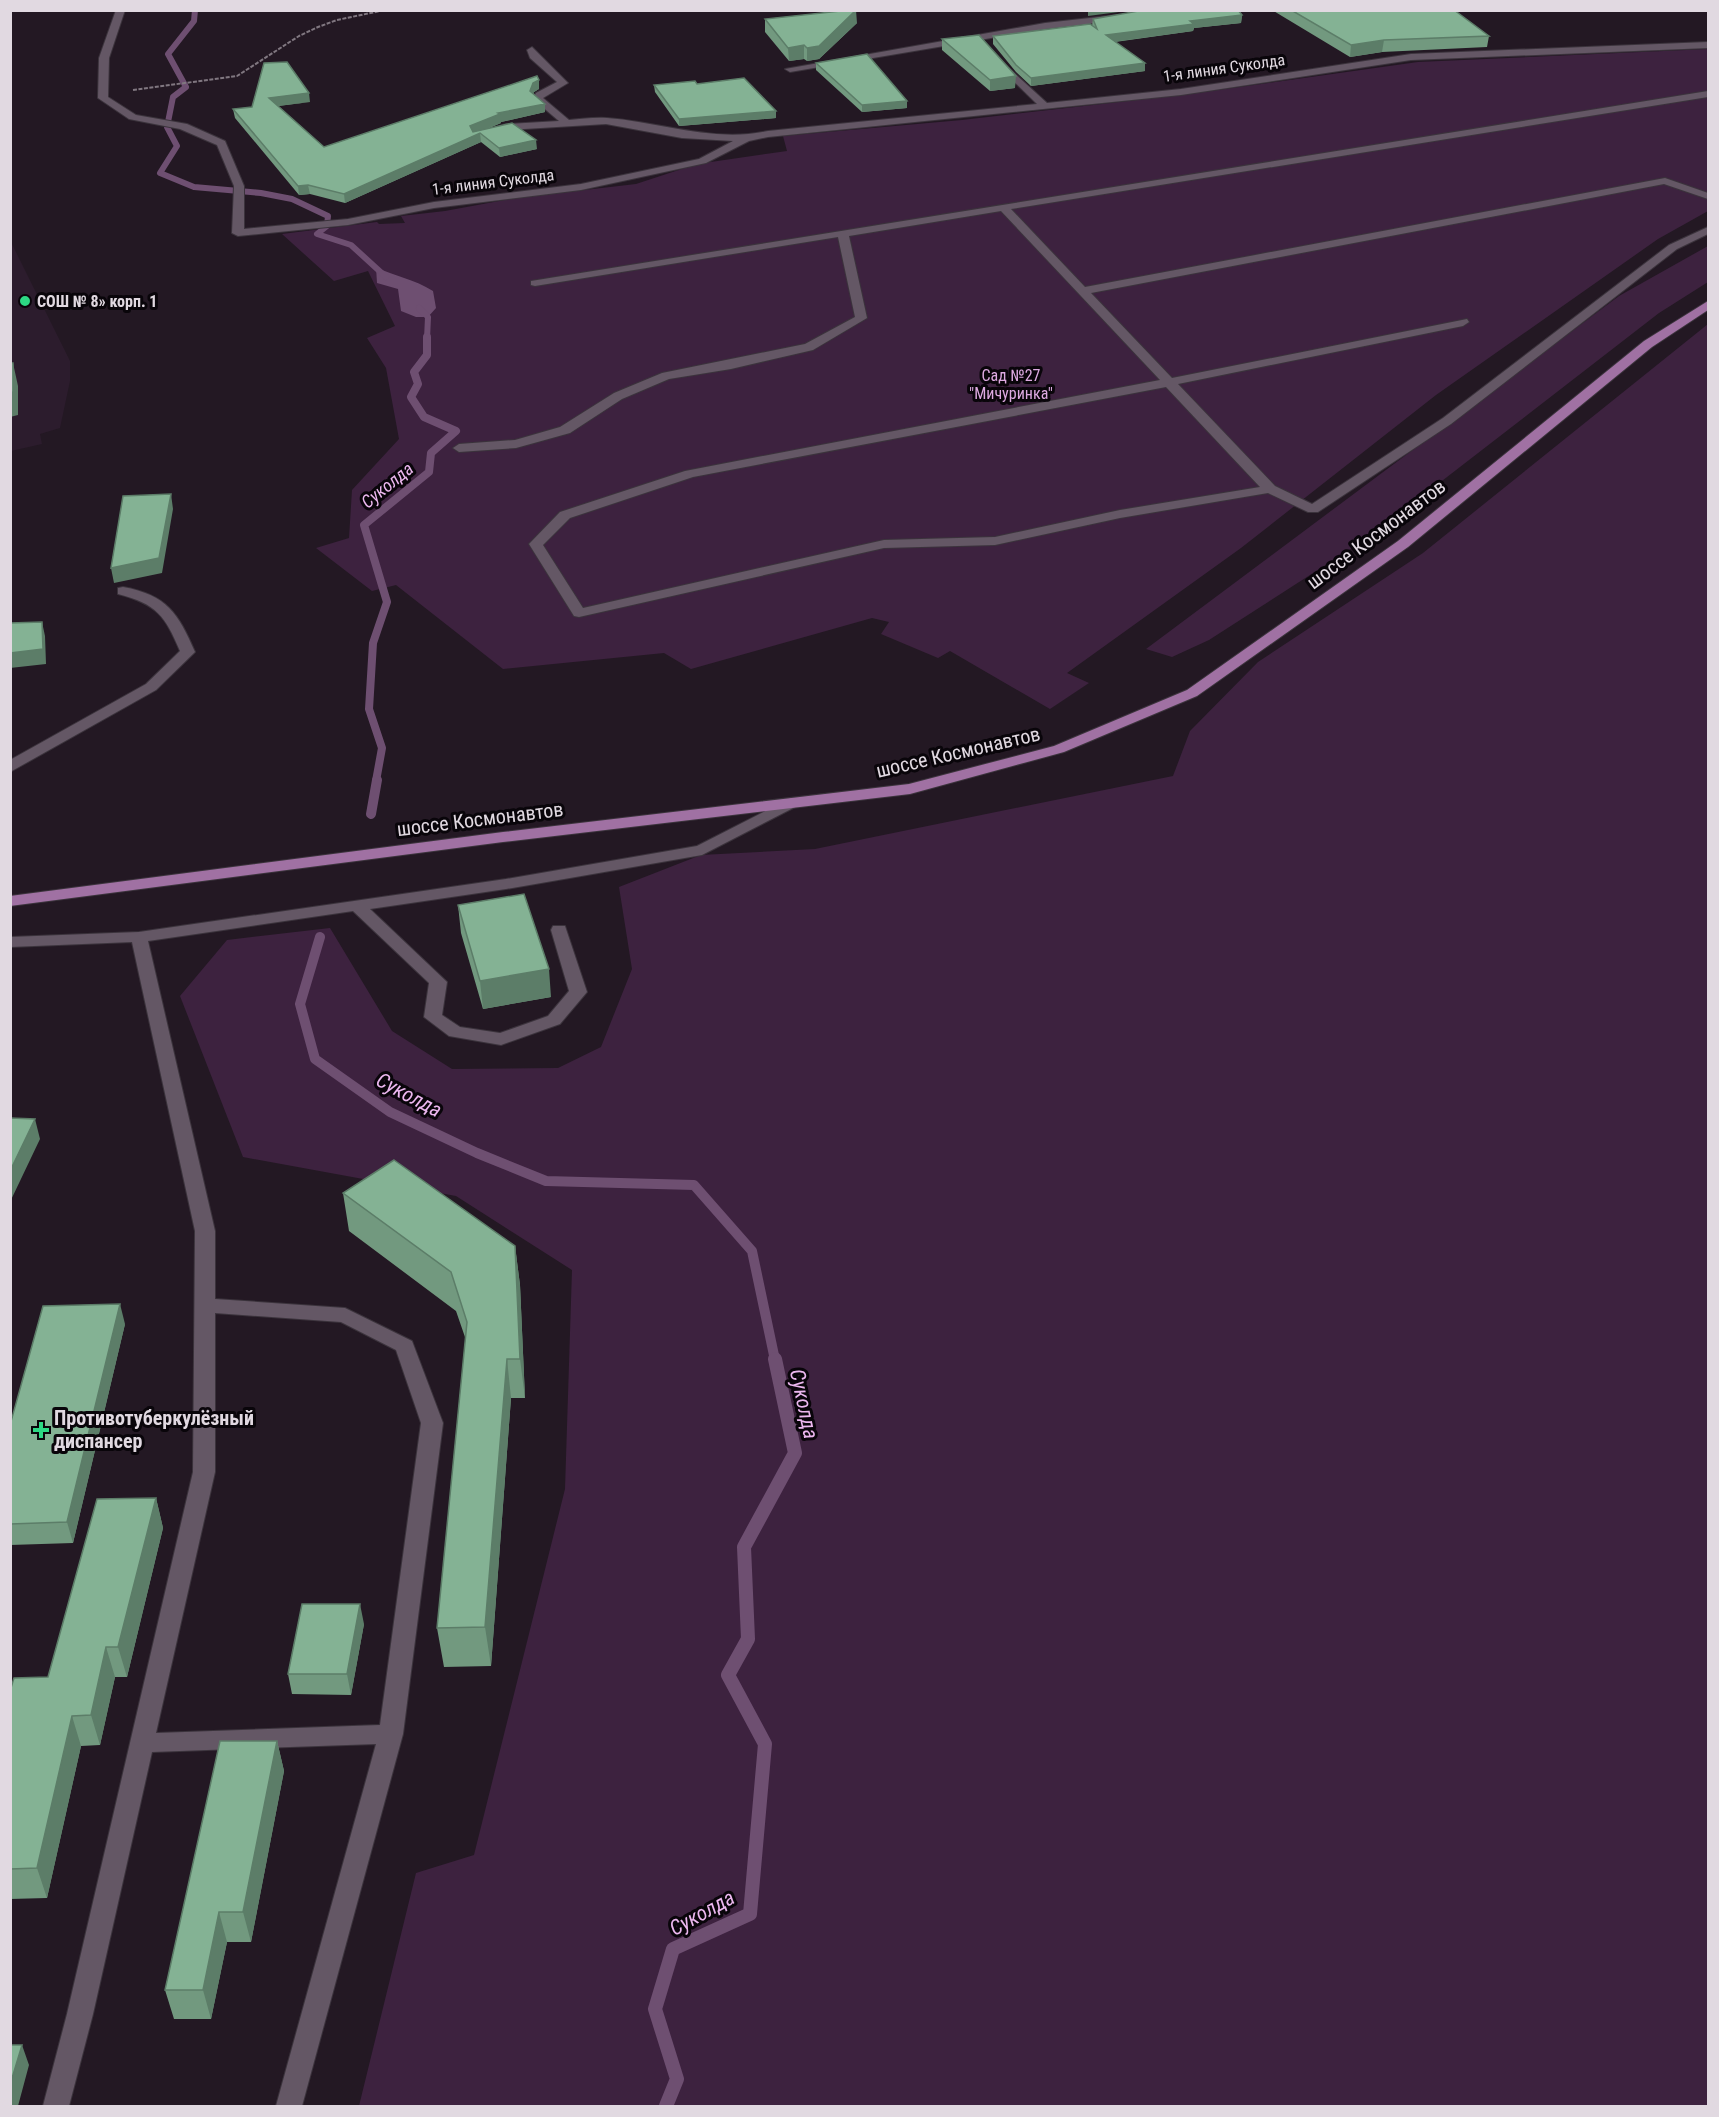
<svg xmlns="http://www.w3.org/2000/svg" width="1719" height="2117" font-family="'Roboto Condensed',sans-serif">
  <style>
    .built { fill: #2c1c2d }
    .green { fill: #3d223f }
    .water { fill: #6e4f71 }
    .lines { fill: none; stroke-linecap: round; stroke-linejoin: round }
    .stream-far3 { stroke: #6e4f71; stroke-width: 6 }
    .stream-far2 { stroke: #6e4f71; stroke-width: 8 }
    .stream-far1 { stroke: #6e4f71; stroke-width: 10 }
    .stream { stroke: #6e4f71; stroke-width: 14 }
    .minor-casing { stroke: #3b333c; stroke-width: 2 }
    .major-casing { stroke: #3b333c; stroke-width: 2 }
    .path { stroke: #807780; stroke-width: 2; stroke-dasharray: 4 1.5; stroke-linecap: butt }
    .minor { fill: #645765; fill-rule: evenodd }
    .major { fill: #a071a3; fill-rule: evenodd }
    .wall { fill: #72997f }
    .shaded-wall { fill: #5c7d68 }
    .building { fill: #84b294; stroke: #5c7d68; stroke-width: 1.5 }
    .poi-dot { fill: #2dd884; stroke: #09050a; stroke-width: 2 }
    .labels { text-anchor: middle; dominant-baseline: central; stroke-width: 6; stroke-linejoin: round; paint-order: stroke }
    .far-street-label { font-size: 16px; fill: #e1d9e1; stroke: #09050a }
    .far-poi-label { font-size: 16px; font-weight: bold; fill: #e1d9e1; stroke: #09050a; text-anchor: start }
    .far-park-label { font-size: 16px; fill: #deaae2; stroke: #09050a }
    .far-water-label { font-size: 18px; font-style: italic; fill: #ecb7ef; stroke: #09050a }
    .street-label { font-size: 20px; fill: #e1d9e1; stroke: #09050a }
    .poi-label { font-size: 20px; font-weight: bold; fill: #e1d9e1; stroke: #09050a; text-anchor: start }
    .water-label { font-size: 21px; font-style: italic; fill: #ecb7ef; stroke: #09050a }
  </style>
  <rect width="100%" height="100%" fill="#231823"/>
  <!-- built -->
  <path class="built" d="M10,240L70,361V381L60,428L40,434L42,444L11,451Z"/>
  <!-- green -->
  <path class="green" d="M1708,49V211L1658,239L1436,395L1241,548L1067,673L1089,683L1050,709L950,651L938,658L881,634L889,622L872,618L691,669L664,653L503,669L396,585L372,591L316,548L349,538L352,490L399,439L386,368L367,338L395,326L368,271L334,281L282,234L377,222L379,224L405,223L401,216L445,211L516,198L636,184L697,164L787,151L783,136L962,120L1189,94L1418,62Z
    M1708,246V282L1659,313L1372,535L1209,640L1172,657L1146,649L1619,296Z
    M1708,324V2106H359L416,1873L474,1855L565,1489L572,1270L456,1196L243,1157L180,996L227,940L330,928L392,1031L452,1069L558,1068L601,1047L632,969L619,887L701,855L815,849L1173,776L1190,731L1258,662L1423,553Z"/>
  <!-- water -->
  <path class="water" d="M376,267C396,277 414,279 433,291L436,308L428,317H416L401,311L398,289L377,283Z"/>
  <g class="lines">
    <!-- stream-far3 -->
    <path class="stream-far3" d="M195,10L194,21L168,54L186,87L173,97L167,127L177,146L160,173L194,187L261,193L292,199L328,216L327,226L317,234L351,245L386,277
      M419,308L428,317L427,339"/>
    <!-- stream-far2 -->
    <path class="stream-far2" d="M376,781L382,748L369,709L373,643L387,602L364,525L429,472L431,453L456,431L424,417L411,397L418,384L414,372L427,355V337"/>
    <!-- stream-far1 -->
    <path class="stream-far1" d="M371,814L377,780
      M320,937L300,1004L315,1059L390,1112L477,1153L546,1181L694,1185L752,1251L775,1360"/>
    <!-- stream -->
    <path class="stream" d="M666,2106L677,2079L655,2009L673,1949L750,1914L765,1744L728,1675L748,1639L744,1547L795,1453L775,1359"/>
    <!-- minor casing -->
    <g class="minor-casing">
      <path id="minor" d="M116,10H125L109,58L108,97L136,115L187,124L225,141L244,186V229L348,219L434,202L581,184L699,159L733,141L682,138L606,124L507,130L488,134V130L506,124L559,121L533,99L536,93L557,82L530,58L527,50L532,47L568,83L543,98L569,120C582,119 595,117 607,118C661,122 713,143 768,131L1037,104L997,65L995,63L1000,60L1047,103L1181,89L1411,54L1708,42V48L1411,60L1181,95L768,137L749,141L706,163L581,190L434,208L348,225L238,236L232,233L234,186L217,145L180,129L129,119L98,98L99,58Z
        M1117,15L1120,16V20L1045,29L790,72L785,69L1045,23Z
        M1708,91V97L1011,209L1085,287L1665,178L1708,193V199L1664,184L1091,293L1172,378L1467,319L1469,322L1463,326L1178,384L1275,486L1312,504L1443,418L1669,245L1708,227V234L1677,249L1451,424L1318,512H1308L1268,493L1120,518L995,545L884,548L579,617L574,616L529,544L560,512L685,471L1160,380L1001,211L849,236L867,318L813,350L731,369L669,379L622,399L570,433L516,448L459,452L453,448L459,444L515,440L560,427L614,393L662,373L805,344L855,317L838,237L535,286L531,285V281ZM1166,387L1260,487L1120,510L995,537L884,540L583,608L543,545L570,518L693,477Z
        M123,587C167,595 178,613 195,652L156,690L10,772V760L146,684L180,651C165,616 157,604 118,594V588Z
        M791,798L797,800L799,803L797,806L702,855L506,889L370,909L447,982L442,1015L460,1027L500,1033L548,1016L569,991L551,930L553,926H565L587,992L560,1024L501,1045L449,1036L424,1017L429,983L353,911L148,941L215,1231V1299L345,1308L412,1341L443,1423L403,1734L302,2106H276L376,1744L152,1752L93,2014L69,2106H43L67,2014L193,1472L195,1231L132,942L10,947V937L139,932L506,879L697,846ZM215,1313L341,1322L396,1350L421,1423L380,1725L156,1733L215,1472Z"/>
    </g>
    <!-- major casing -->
    <g class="major-casing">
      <path id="major" d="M1708,301V310L1652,347L1408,547L1197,696L1064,752L910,794L503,842L10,906V896L503,832L909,784L1054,746L1187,690L1398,541L1644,341Z"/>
    </g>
    <!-- path -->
    <path class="path" d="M133,90L237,76L299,36L318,27L337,20L385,10"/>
    <!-- minor -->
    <use href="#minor" class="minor"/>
    <!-- major -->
    <use href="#major" class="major"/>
  </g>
  <!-- wall -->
  <path class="wall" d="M1272,10H1454L1489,36L1487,47L1382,52L1350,57Z
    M1242,15L1241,23L1194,28L1193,31L1115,42L1145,63V71L1031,86L1016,72L993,44V36L1092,26L1093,19Z
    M765,19L857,23L819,59L807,61L804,59L789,61L765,32Z
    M942,39L1015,88L990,91L942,50Z
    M816,63L907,108L862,112L816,70Z
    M697,84L776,118L679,126L655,92L654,85Z
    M539,89L534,92L533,93L545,112L501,122V123L487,129L537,149L500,157L481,142L345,203L310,194L299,195L235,118L233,109L310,102L278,106L324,147Z
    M458,905L551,997L483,1009L461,933Z
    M343,1193L515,1246L520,1285L525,1398H511L491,1666L444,1667L437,1628L466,1340L456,1311L349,1231Z
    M125,1324L73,1543L10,1545V1425Z
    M156,1498L163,1528L127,1677H115L100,1745L81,1746L47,1898L10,1899V1691L48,1677Z
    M364,1624L351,1695L292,1694L288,1674Z
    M277,1741L284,1771L251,1942H227L211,2019H174L165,1990Z"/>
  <!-- shaded-wall -->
  <path class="shaded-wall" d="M856,10L857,23L819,59L807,61V48Z
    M1088,10H1134L1088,16Z
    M1242,15L1241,23L1194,28L1193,31L1105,43L1106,35L1190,21Z
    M1384,40L1382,52L1350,57L1351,45Z
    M804,45V59L789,61L788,48Z
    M1145,63V71L1031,86V78Z
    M1016,76L1015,88L990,91V80Z
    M539,80V89L534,92L531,99L530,91L533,83Z
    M309,93L310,102L270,107L269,98Z
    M907,101V108L862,112V105Z
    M545,104V112L501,122V123L471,135L470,126L498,113Z
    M776,111V118L679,126V119Z
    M480,133L481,142L345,203L344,194Z
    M536,140L537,149L500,157L499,148Z
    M308,185L310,194L299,195L298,186Z
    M13,363L18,386V415L10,417V393Z
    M171,494L173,509L162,573L114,583L111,568Z
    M42,622L45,636L46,664L10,668V653Z
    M549,969L551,997L483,1009L480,981Z
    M35,1119L40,1139L10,1202V1171Z
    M515,1246L520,1285L525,1398L520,1359Z
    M120,1304L125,1324L73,1543L67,1522Z
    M507,1359L511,1398L491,1666L485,1627Z
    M156,1498L163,1528L127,1677L118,1647Z
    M360,1604L364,1624L351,1695L347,1674Z
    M106,1647L115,1677L100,1745L91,1715Z
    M72,1716L81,1746L47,1898L37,1868Z
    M277,1741L284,1771L251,1942L243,1912Z
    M219,1912L227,1942L211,2019L203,1990Z
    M22,2045L29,2065L18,2106H10V2085Z"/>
  <!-- building -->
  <path class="building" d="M850,10H856L819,46L807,48L804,45L788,48L765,19Z
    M1144,10H1238L1242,15L1190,21L1194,24L1106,35L1145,63L1031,78L1016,65L993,36L1090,24L1097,29L1093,19Z
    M1291,10H1454L1489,36L1384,40L1351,45Z
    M979,35L1016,76L990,80L942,39Z
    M867,54L907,101L862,105L816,63Z
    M287,62L309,93L269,98L324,147L537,76L539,80L533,83L530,91L545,104L498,113L500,114L470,126L473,132L512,123L536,140L499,148L480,133L344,194L308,185L298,186L233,109L252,107L264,63Z
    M744,78L776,111L679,119L654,85L695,81L697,84Z
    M10,363H13V392L10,393Z
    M171,494L159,558L111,568L123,496Z
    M42,622L43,649L10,653V623Z
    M524,894L549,969L480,981L458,905Z
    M10,1118L35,1119L10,1171Z
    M394,1160L515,1246L520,1359H507L485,1627L437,1628L467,1322L451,1272L343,1193Z
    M120,1304L67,1522L10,1524V1425L43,1306Z
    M156,1498L118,1647H106L91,1715L72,1716L37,1868L10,1869V1691L14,1678L48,1677L97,1499Z
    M302,1604H360L347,1674H288Z
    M220,1741H277L243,1912H219L203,1990H165Z
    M10,2045H22L10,2085Z"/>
  <!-- markers -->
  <g class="poi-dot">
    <circle cx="25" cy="301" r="6"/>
    <path d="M38 1421h6v6h6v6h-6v6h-6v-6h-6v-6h6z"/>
  </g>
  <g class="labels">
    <!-- far-street labels -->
    <g class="far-street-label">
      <text transform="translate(1224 68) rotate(-8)">1-я линия Суколда</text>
      <text transform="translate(493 182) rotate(-7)">1-я линия Суколда</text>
    </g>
    <!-- far-poi labels -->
    <g class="far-poi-label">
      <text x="37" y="301">СОШ № 8» корп. 1</text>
    </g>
    <!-- far-park labels -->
    <g class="far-park-label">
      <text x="1011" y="375">Сад №27<tspan x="1011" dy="18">"Мичуринка"</tspan></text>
    </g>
    <!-- far-water labels -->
    <g class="far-water-label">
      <text transform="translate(387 485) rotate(-39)">Суколда</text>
    </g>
    <!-- street labels -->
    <g class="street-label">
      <text transform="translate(1376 534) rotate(-37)">шоссе Космонавтов</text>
      <text transform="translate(958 752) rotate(-13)">шоссе Космонавтов</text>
      <text transform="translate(480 819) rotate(-7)">шоссе Космонавтов</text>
    </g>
    <!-- poi labels -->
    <g class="poi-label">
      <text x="54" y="1418">Противотуберкулёзный<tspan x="54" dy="23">диспансер</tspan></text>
    </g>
    <!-- water labels -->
    <g class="water-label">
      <text transform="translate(409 1095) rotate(28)">Суколда</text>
      <text transform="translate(804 1404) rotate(78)">Суколда</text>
      <text transform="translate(702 1913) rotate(-29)">Суколда</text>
    </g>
  </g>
  <!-- border -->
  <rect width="1719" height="2117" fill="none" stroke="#e1d9e1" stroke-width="24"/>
</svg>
